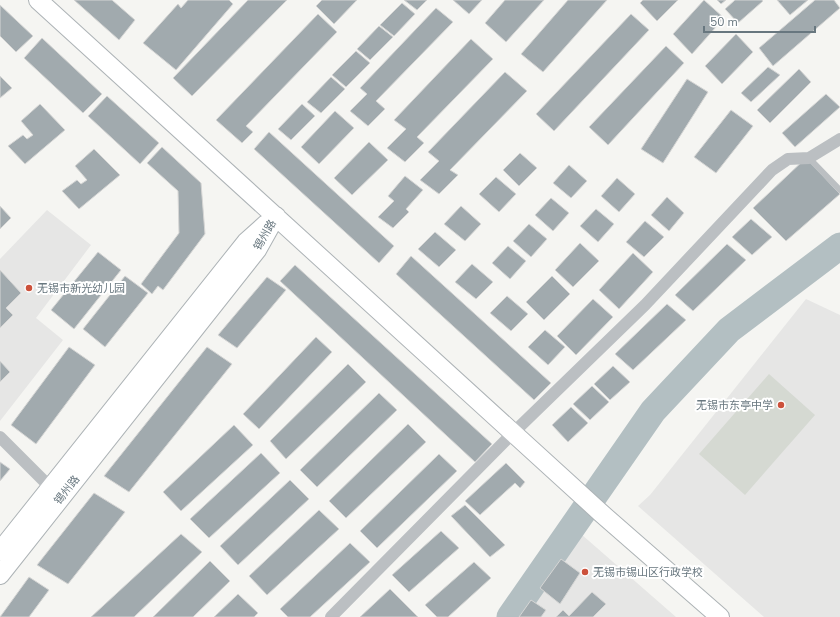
<svg xmlns="http://www.w3.org/2000/svg" width="840" height="617" font-family="'Nunito Sans','Noto Sans SC',sans-serif">
  <style>
    .built { fill: #e6e6e5 }
    .green { fill: #d5d9d2 }
    .lines { fill: none; stroke-linecap: round; stroke-linejoin: round }
    .river { stroke: #b3bfc2; stroke-width: 27 }
    .building { fill: #a1aaae; stroke: #d6d6d5 }
    .secondary-casing { stroke: #adb3b6; stroke-width: 20 }
    .lane { stroke: #bbbfc2; stroke-width: 6 }
    .street { stroke: #bbbfc2; stroke-width: 12 }
    .secondary { stroke: #fff; stroke-width: 18 }
    .poi-dot { fill: #cc513b; stroke: #fff; stroke-width: 1.5 }
    .labels { text-anchor: middle; dominant-baseline: central; stroke-width: 4; stroke-linejoin: round; paint-order: stroke }
    .street-label { font-size: 11px; fill: #68777f; stroke: #fff }
    .poi-label { font-size: 11px; fill: #68777f; stroke: #fff; text-anchor: start }
  </style>
  <rect width="100%" height="100%" fill="#f5f5f2"/>
  <!-- built -->
  <path class="built" d="M47,210L91,245L36,318L63,340L0,421V259Z
    M806,299L840,315V617H764L638,506L650,495Z
    M573,527L676,617H517Z"/>
  <!-- green -->
  <path class="green" d="M769,374L815,415L745,495L699,454Z"/>
  <g class="lines">
    <!-- river -->
    <path class="river" d="M510,617L653,411L729,330L840,246"/>
  </g>
  <!-- building -->
  <path class="building" d="M74,0H112L135,20L119,40Z
    M188,0H229L233,4L176,70L143,43L178,4L181,8Z
    M248,0H287L192,96L173,78Z
    M322,0H357L334,24L316,6Z
    M404,0H427L417,10Z
    M453,0H482L469,14Z
    M505,0H544L506,42L485,23Z
    M568,0H607L543,72L521,54Z
    M643,0H678L657,21L640,3Z
    M704,0L724,18L692,54L673,34Z
    M717,0H726L721,4Z
    M735,0H762L763,1L738,23L725,9Z
    M777,0H808L790,15Z
    M815,0H834L840,8L773,66L759,48Z
    M402,3L415,14L394,36L380,25Z
    M0,5L33,36L16,52L0,36Z
    M436,8L453,22L376,101L385,109L368,126L350,111L367,94L360,88Z
    M318,14L337,32L246,126L253,132L242,143L216,120Z
    M631,14L649,30L554,131L536,114Z
    M379,26L393,37L370,60L357,49Z
    M736,34L753,52L722,84L705,66Z
    M42,38L102,94L83,113L24,58Z
    M471,39L493,59L417,137L424,143L405,162L387,148L406,129L394,120Z
    M666,46L684,63L608,145L589,127Z
    M356,51L370,63L346,87L332,75Z
    M768,67L780,75L751,102L741,93Z
    M799,69L811,82L770,123L757,110Z
    M505,72L527,91L450,170L458,175L439,194L420,180L439,161L428,152Z
    M0,76L12,88L0,98Z
    M331,77L345,89L321,113L307,102Z
    M687,79L708,92L663,163L641,149Z
    M826,94L840,107L795,147L782,133Z
    M107,96L159,143L140,164L88,116Z
    M40,104L65,130L25,164L8,146L23,135L27,139L33,135L21,121Z
    M302,104L315,116L291,140L278,129Z
    M731,110L753,126L716,173L694,157Z
    M335,111L354,128L319,164L301,147Z
    M269,132L394,246L379,263L254,149Z
    M369,142L388,160L352,195L334,178Z
    M162,147L201,183L205,234L163,290L158,286L152,294L141,284L179,233L178,191L147,163Z
    M94,149L120,175L79,209L62,191L77,180L81,184L87,180L75,166Z
    M520,153L537,168L519,186L503,170Z
    M806,158L840,194L786,241L753,208Z
    M569,165L587,181L571,198L553,183Z
    M405,176L423,190L406,209L409,212L393,228L378,217L394,201L388,196Z
    M496,177L516,194L499,212L479,194Z
    M617,178L635,194L619,212L601,196Z
    M667,197L684,213L669,231L651,215Z
    M551,198L569,213L553,231L535,215Z
    M0,206L11,218L0,229Z
    M461,206L481,224L465,241L444,224Z
    M596,209L614,224L598,242L580,226Z
    M751,219L772,237L752,255L732,237Z
    M645,221L664,237L644,257L626,242Z
    M529,224L547,239L531,257L513,241Z
    M435,232L456,250L439,267L418,249Z
    M580,243L599,261L573,287L555,270Z
    M727,244L746,260L693,311L675,295Z
    M508,246L526,261L510,279L492,263Z
    M98,252L121,270L74,329L51,310Z
    M633,253L653,272L619,309L599,290Z
    M411,256L551,383L534,400L396,274Z
    M472,264L493,282L476,299L455,282Z
    M295,265L492,444L475,462L280,281Z
    M0,270L21,293L6,308L13,315L0,328Z
    M125,276L148,293L105,347L83,329Z
    M552,276L570,294L544,320L526,302Z
    M267,277L286,290L237,348L218,335Z
    M507,296L528,314L511,331L490,313Z
    M593,299L613,317L576,355L557,336Z
    M667,304L686,320L633,370L615,354Z
    M545,330L565,347L548,365L528,347Z
    M316,337L332,352L259,429L243,414Z
    M69,347L95,365L36,444L11,425Z
    M207,347L232,364L129,492L104,476Z
    M0,361L10,372L0,382Z
    M348,364L366,382L286,459L270,441Z
    M613,366L630,382L610,400L594,384Z
    M592,386L609,402L590,420L573,404Z
    M379,393L397,410L317,487L300,470Z
    M571,407L588,423L568,442L552,425Z
    M408,424L426,442L346,518L329,501Z
    M234,425L253,445L181,511L163,492Z
    M261,453L280,473L209,538L190,519Z
    M439,454L457,471L377,548L360,531Z
    M0,462L10,469L0,481Z
    M506,463L525,482L520,488L515,483L480,515L465,501Z
    M290,480L309,499L238,565L220,546Z
    M94,493L125,512L68,584L37,565Z
    M465,505L505,545L490,557L451,516Z
    M319,510L339,529L267,595L249,576Z
    M441,531L459,548L409,592L392,575Z
    M181,534L202,552L134,617H91Z
    M350,543L370,562L310,617H288L280,609Z
    M561,559L580,573L560,604L540,588Z
    M210,561L230,581L193,617H153Z
    M474,562L491,578L448,617H437L425,605Z
    M29,577L49,590L29,617H0Z
    M390,589L418,617H360Z
    M592,592L606,604L593,617H556L563,610L569,616Z
    M238,594L258,613L254,617H214Z
    M531,600L546,610L541,617H519Z"/>
  <g class="lines">
    <!-- secondary casing -->
    <g class="secondary-casing">
      <path id="secondary" d="M38,0L601,513L720,617
        M0,551L246,242L266,224
        M0,575L257,250L276,216"/>
    </g>
    <!-- lane -->
    <path class="lane" d="M809,158L840,190"/>
    <!-- street -->
    <path class="street" d="M0,437L56,493
      M331,617L513,433L645,305L772,170L788,159L809,158L840,139"/>
    <!-- secondary -->
    <use href="#secondary" class="secondary"/>
  </g>
  <!-- markers -->
  <g class="poi-dot">
    <circle cx="29" cy="288" r="4"/>
    <circle cx="781" cy="405" r="4"/>
    <circle cx="585" cy="572" r="4"/>
  </g>
  <g class="labels">
    <!-- street labels -->
    <g class="street-label">
      <text transform="translate(265 235) rotate(-60)">锡州路</text>
      <text transform="translate(67 490) rotate(-52)">锡州路</text>
    </g>
    <!-- poi labels -->
    <g class="poi-label">
      <text x="37" y="288">无锡市新光幼儿园</text>
      <text x="773" y="405" text-anchor="end">无锡市东亭中学</text>
      <text x="593" y="572">无锡市锡山区行政学校</text>
    </g>
  </g>
  <!-- scale -->
  <path d="M704 26v6h111v-6" fill="none" stroke="#68777f" stroke-width="2"/>
  <text x="710" y="26" font-size="12" fill="#68777f" stroke="#ffffff" stroke-width="3" paint-order="stroke">50 m</text>
</svg>
